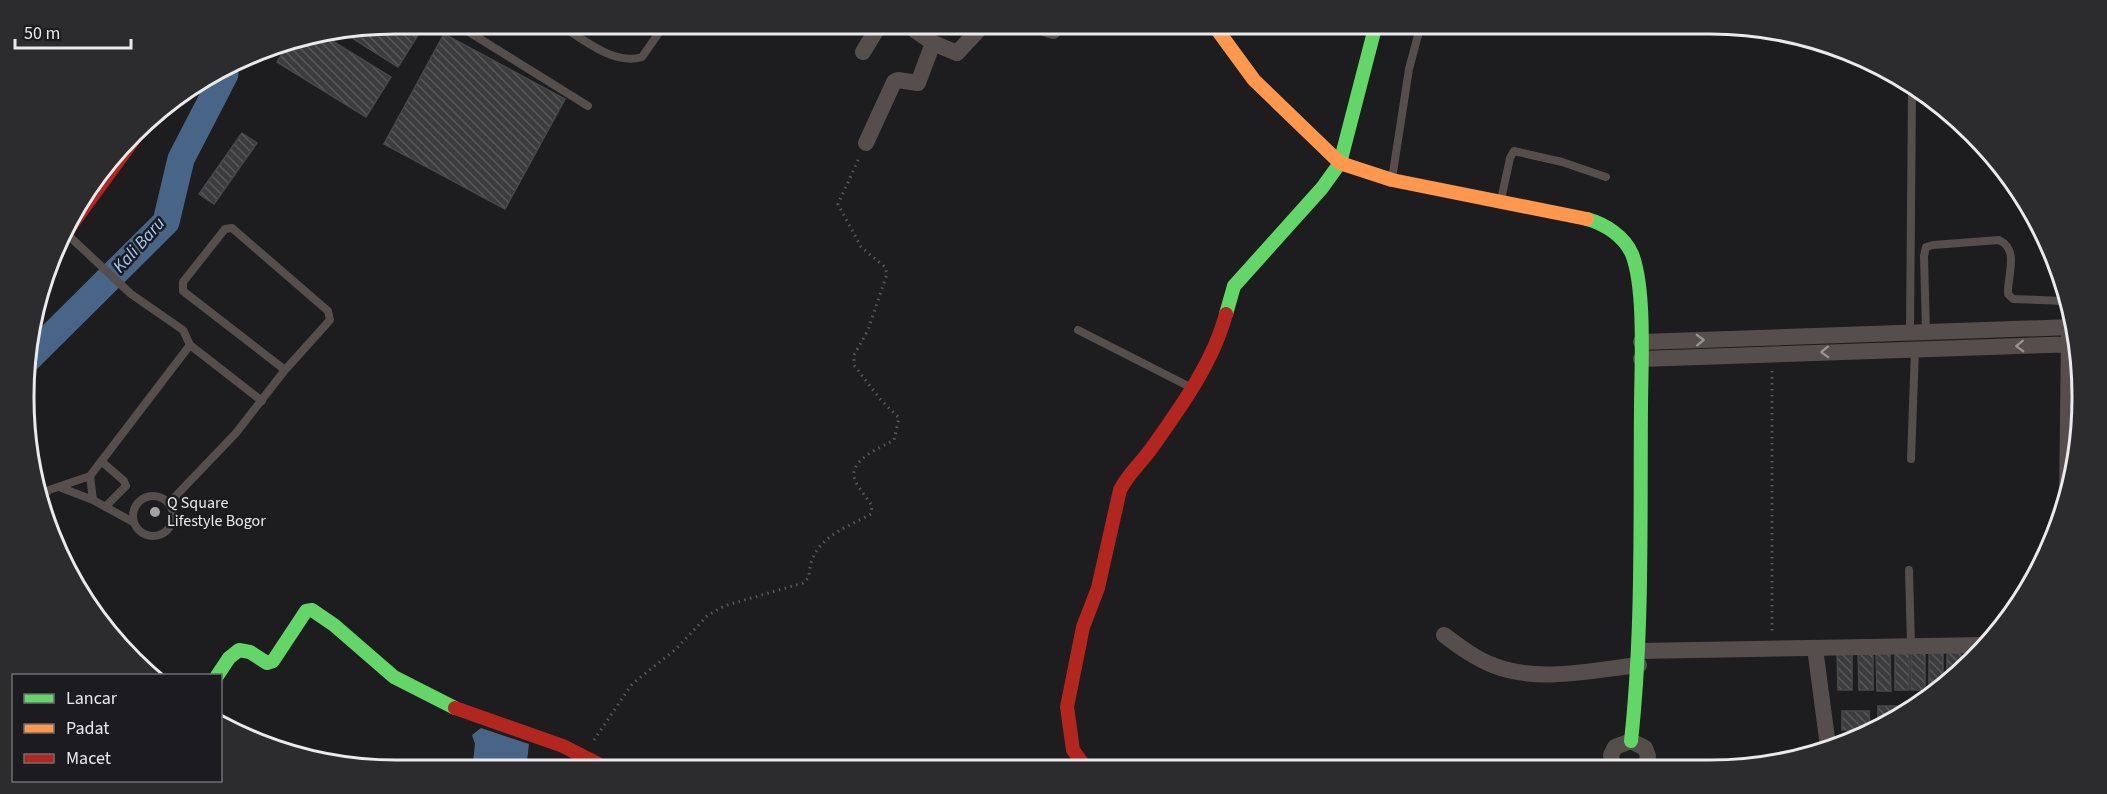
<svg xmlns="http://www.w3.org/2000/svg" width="2107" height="794" font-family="'Source Sans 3',sans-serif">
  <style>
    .water { fill: #486487 }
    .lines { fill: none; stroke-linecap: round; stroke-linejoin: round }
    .river { stroke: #486487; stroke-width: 27 }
    .building { fill: url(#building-back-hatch); stroke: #48484a; stroke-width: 1.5 }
    .path { stroke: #5a5756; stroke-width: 3; stroke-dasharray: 1.5 4.5; stroke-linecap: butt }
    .lane { stroke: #554e4c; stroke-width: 8 }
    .street { stroke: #554e4c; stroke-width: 16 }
    .fast { stroke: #63d668; stroke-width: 14 }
    .slow { stroke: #ff974d; stroke-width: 14 }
    .jam { stroke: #b3261e; stroke-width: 14 }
    .oneway { stroke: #989494 }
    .poi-dot { fill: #a2a2a4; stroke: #1c1b1f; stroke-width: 2 }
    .labels { text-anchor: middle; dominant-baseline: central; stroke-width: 5; stroke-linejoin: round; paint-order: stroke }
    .poi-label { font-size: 16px; fill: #eaeaec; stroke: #1c1b1f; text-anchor: start }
    .water-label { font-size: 18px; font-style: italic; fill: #a2cafb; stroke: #1c1b1f }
    .rim { fill: none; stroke: #eaeaec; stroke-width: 3 }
  </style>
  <defs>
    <pattern id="building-back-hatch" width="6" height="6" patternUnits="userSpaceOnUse" patternTransform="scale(1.5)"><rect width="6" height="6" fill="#3c3b3d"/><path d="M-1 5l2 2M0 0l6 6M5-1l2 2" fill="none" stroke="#585859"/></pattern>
  </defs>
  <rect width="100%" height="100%" fill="#1d1c1e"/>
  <!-- water -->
  <path class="water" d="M481,728L529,744L526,770H472L475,744L472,735Z"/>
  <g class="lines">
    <!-- river -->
    <path class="river" d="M28,359L166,222L181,159L225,74"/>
  </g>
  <!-- building -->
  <path class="building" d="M397,24H425L398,67L344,33Z
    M444,34L565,99L505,209L384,144Z
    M324,36L391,77L366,117L277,62L290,42Z
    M242,133L257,143L214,204L199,194Z
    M1965,651H1979L1965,667Z
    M1837,652H1852V690H1838Z
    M1858,652H1873V690H1859Z
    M1895,652H1909V690H1895Z
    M1911,652H1925V690H1911Z
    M1876,653H1890L1891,691H1877Z
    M1929,653H1943V686L1936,691H1929Z
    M1947,653H1961V672L1947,683Z
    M1878,706H1904V712L1878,729Z
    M1842,711H1869L1870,730H1842Z"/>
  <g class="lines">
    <!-- path -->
    <path class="path" d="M1772,371V634
      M594,740L632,684L676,649L707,616L724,606L803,583L809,577C810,539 842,530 871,514L872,506C867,498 860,490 856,482C845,461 880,448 894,440L899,418L881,400L854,365V355L868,330L887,274L885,267L861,247L838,204L860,156"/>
    <!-- lane -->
    <path class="lane" d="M456,24L588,106
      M559,24C581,38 614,66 642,57L665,24
      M1392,179L1409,69L1421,24
      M1501,200L1510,158L1514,151L1562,162L1606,177
      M1078,330L1190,387
      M1926,332L1924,256L1926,247L1933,245L1999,240C2020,250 2007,275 2008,294L2013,299L2064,301
      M1910,333L1912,89
      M190,345L262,401
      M1911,459L1915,350
      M101,461L124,481L126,486L105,507
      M90,476L93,500
      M59,487L93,500L133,522
      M133 516a20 20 0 1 1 40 0a20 20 0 1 1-40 0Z
      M42,497L49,490L90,476L190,345L183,330L131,294L69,236
      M169,503L236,433L285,370L330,320L328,311L232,228L225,229L183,282V291L285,370
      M1909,570L1911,646"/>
    <!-- street -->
    <path class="street" d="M906,24L933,43L957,53L984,24
      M1044,28L1053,31L1060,24
      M863,52L880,24
      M866,143L894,82L898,80L918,83L933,43
      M1641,342L2072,327
      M1641,359L2078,344
      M2067,501L2069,334
      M1444,635C1460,647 1476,659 1495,666C1539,683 1594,670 1639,665
      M1815,648L1828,746
      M1639,651L1984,645
      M1613,767L1611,755L1615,747L1631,741L1645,748L1648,756L1646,767"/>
    <!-- fast -->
    <path class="fast" d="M1587,219C1605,224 1624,236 1632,254C1646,290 1641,369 1641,408C1640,520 1643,631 1631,741
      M1226,314L1234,286L1322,188L1340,163L1376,24
      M217,676L229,658L239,650L250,652L267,663L273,661L306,611L312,610L334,625L394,677L455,708"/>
    <!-- slow -->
    <path class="slow" d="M1213,24L1254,80L1340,163L1392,180L1587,219"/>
    <!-- jam -->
    <path class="jam" d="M66,232L139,132
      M455,708L563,746L608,769
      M1086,768L1073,750L1067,707L1083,627L1098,588L1120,490C1128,474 1141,463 1151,449C1180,408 1213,363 1226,314"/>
  </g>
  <!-- one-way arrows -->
  <defs><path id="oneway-chevron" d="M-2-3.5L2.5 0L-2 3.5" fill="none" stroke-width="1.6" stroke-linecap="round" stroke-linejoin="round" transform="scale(1.5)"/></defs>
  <g class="oneway">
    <use href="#oneway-chevron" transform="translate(1700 340) rotate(-2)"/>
    <use href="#oneway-chevron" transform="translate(2020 346) rotate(178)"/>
    <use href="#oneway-chevron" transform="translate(1825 352) rotate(178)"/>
  </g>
  <!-- markers -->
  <circle class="poi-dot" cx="155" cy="512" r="6"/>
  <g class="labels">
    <!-- poi labels -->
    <g class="poi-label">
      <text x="167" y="503">Q Square<tspan x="167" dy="18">Lifestyle Bogor</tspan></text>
    </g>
    <!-- water labels -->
    <g class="water-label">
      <text transform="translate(139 245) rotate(-48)">Kali Baru</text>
    </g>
  </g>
  <!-- crop -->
  <path d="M0 0H2107V794H0ZM396 34H1710A362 362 0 0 1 2072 396V398A362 362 0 0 1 1710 760H396A362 362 0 0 1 34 398V396A362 362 0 0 1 396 34Z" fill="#2c2c2f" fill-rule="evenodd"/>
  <path class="rim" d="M396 34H1710A362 362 0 0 1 2072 396V398A362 362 0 0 1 1710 760H396A362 362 0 0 1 34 398V396A362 362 0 0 1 396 34Z"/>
  <!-- legend -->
  <rect x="12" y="674" width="210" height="108" fill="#1c1b1f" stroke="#6e6e71" stroke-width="1.5"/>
  <rect x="24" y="694" width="30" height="9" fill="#63d668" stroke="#6e6e71" stroke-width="1.5"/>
  <text x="66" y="704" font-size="18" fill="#eaeaec">Lancar</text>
  <rect x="24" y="724" width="30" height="9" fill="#ff974d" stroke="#6e6e71" stroke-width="1.5"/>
  <text x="66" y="734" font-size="18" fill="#eaeaec">Padat</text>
  <rect x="24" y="754" width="30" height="9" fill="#b3261e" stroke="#6e6e71" stroke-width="1.5"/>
  <text x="66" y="764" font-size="18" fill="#eaeaec">Macet</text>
  <!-- scale -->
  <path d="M15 39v9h116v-9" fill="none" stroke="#eaeaec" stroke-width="3"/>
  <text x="24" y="39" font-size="18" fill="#eaeaec" stroke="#1c1b1f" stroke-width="4.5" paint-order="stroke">50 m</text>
</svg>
